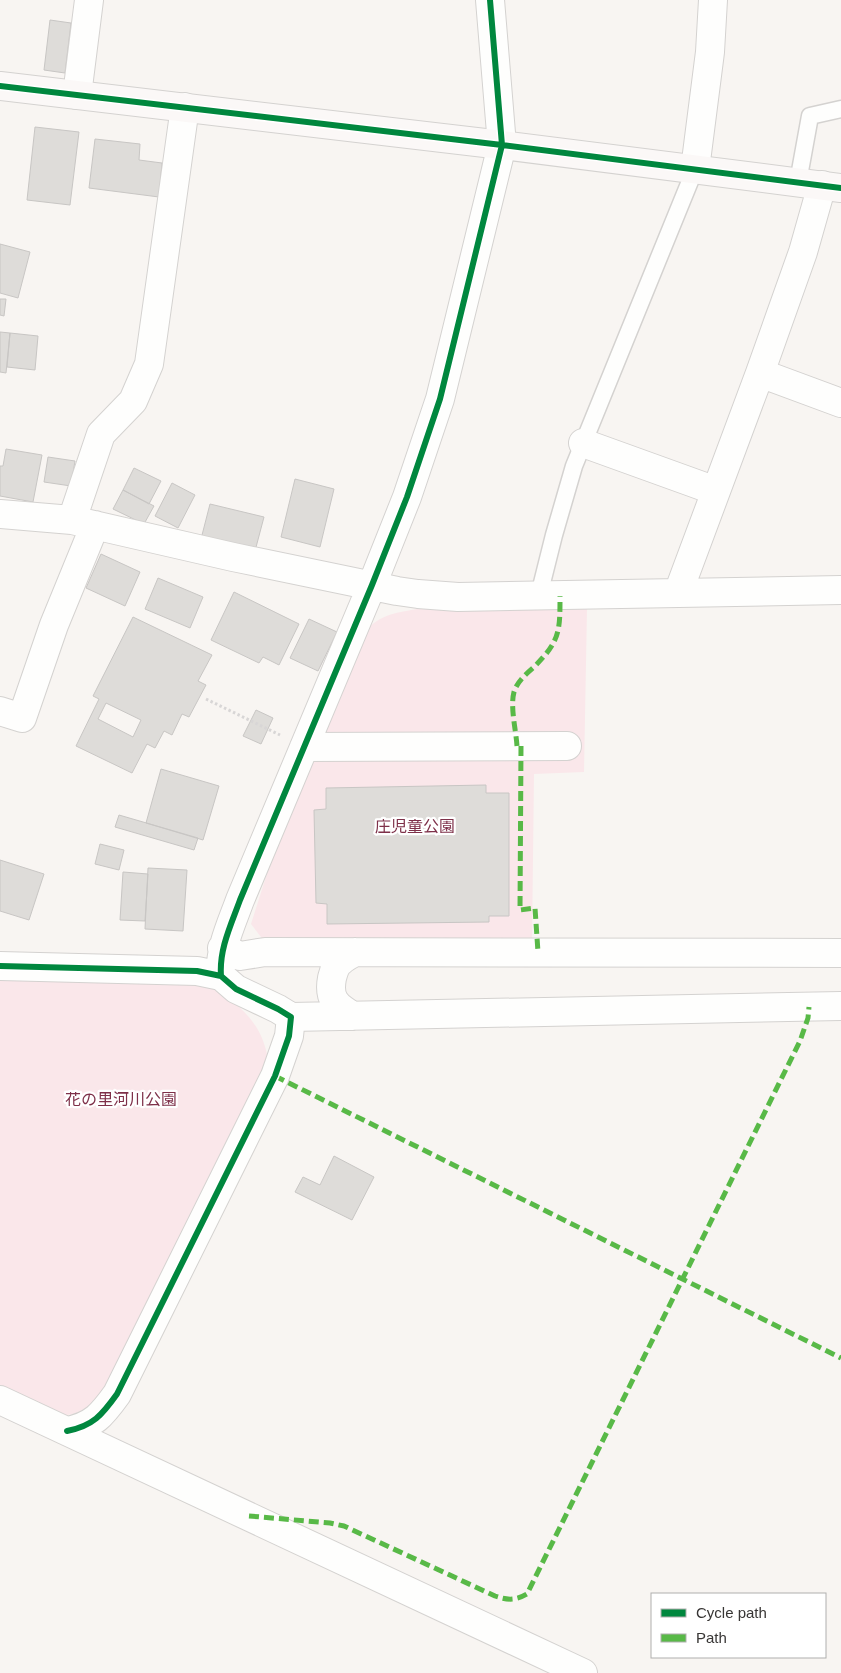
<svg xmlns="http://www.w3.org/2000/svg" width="841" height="1673" font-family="Arial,'Noto Sans JP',sans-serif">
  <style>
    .green { fill: #fae7ea }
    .building { fill: #dedcd9; stroke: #c8c6c4; fill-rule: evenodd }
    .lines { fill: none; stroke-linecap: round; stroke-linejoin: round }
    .lane-casing { stroke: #d4d2d0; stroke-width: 19 }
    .street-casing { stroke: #d4d2d0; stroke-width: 30 }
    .secondary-casing { stroke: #d4d2d0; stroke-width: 30 }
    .path { stroke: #d8d6d6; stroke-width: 3; stroke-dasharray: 2.5 2.5; stroke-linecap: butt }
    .lane { stroke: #fefefd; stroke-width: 16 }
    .street { stroke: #fefefd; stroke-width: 28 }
    .secondary { stroke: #fbf8f7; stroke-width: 28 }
    .quiet { stroke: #58b947; stroke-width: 5; stroke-dasharray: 10 5; stroke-linecap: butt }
    .cycleway-casing { stroke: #fff; stroke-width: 9 }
    .cycleway { stroke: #00873e; stroke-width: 6 }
    .labels { text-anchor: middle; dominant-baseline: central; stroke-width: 4.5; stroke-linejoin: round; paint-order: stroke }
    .park-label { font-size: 16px; fill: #7e3049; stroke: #fff }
  </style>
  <rect width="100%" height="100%" fill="#f8f5f2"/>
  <!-- green -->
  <path class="green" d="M417,609H587L584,772L534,774L532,942L268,946L251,924L271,861L363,635C377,615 394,613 417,609Z
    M0,974L203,982C240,1004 265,1023 269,1068L105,1393C89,1406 82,1414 60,1416L0,1393Z"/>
  <!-- building -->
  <path class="building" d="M50,20L71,23L65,73L44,70Z
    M35,127L79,132L70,205L27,200Z
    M95,139L140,144L139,160L162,163L159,197L89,188Z
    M0,244L30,252L18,298L0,293Z
    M0,299H6L4,316L0,315Z
    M0,332L10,333L6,373L0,372Z
    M10,333L38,336L35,370L7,367Z
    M6,449L42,455L33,502L0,496V466H3Z
    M48,457L75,461L71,486L44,482Z
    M134,468L161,481L149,504L123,490Z
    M295,479L334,489L320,547L281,537Z
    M172,483L195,495L178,528L155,516Z
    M123,490L154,506L144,524L113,509Z
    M210,504L264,517L255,551L201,539Z
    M101,554L140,572L125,606L86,588Z
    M158,578L203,597L190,628L145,609Z
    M234,592L299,624L279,665L263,657L259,663L211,640Z
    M133,617L212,655L198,681L206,685L189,717L182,714L172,735L164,731L155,748L147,744L132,773L76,746L99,699L93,696ZM106,703L141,720L133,737L98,719Z
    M309,619L337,632L318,671L290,658Z
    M256,710L273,718L261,744L243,736Z
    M161,769L219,786L203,840L146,823Z
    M486,785V793H509V916H489V922L327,924V904L316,903L314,810L326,809V788Z
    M119,815L198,838L194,850L115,827Z
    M100,844L124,850L119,870L95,864Z
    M0,860L44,874L29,920L0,911Z
    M148,868L187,870L183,931L145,929Z
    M123,872L148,874L145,921L120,920Z
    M334,1156L374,1177L352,1220L295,1192L303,1177L320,1185Z"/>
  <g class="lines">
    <!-- lane casing -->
    <g class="lane-casing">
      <path id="lane" d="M798,182L810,116L841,109
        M539,595L554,535L574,466L695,169"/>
    </g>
    <!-- street casing -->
    <g class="street-casing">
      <path id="street" d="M77,95L89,0
        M695,169L710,52L713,0
        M760,373L841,403
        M583,443L716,491
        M0,514L72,520L101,434L133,401L149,364L185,107
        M72,520L233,557L397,591L418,594L458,597L841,590
        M678,593L760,373L803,252L822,185
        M0,711L22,718L54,625L95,525
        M304,747L567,746
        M222,948L240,956L265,952L841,953
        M0,966L197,971L221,976L236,989L278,1009L291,1017L289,1036L275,1076L117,1394C102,1415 93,1426 67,1431
        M221,976C219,949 231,925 240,900L372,585L407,497L440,399L502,145L490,0
        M353,1016C336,1006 328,999 332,978C334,971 335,965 341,961C345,957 350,955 355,952
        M291,1017L841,1006
        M0,1400L583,1673"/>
    </g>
    <!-- secondary casing -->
    <g class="secondary-casing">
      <path id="secondary" d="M0,86L502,145L841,188"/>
    </g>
    <!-- path -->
    <path class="path" d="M206,699L280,735"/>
    <!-- lane -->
    <use href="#lane" class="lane"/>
    <!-- street -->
    <use href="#street" class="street"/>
    <!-- secondary -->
    <use href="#secondary" class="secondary"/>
    <!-- quiet -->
    <path class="quiet" d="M517,746C516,730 510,707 514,692C517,682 525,675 533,668C560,641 560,632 560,596
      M521,746L520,910L535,908L538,952
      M275,1076L841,1358
      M249,1516L330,1523L344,1526L495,1596C507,1600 515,1601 527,1594L800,1041L808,1018L809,1007"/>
    <!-- cycleway casing -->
    <g class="cycleway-casing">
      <path id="cycleway" d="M0,86L502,145L841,188
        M0,966L197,971L221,976L236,989L278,1009L291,1017L289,1036L275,1076L117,1394C102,1415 93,1426 67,1431
        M221,976C219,949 231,925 240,900L372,585L407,497L440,399L502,145L490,0"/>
    </g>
    <!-- cycleway -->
    <use href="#cycleway" class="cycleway"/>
  </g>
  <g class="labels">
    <!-- park labels -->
    <g class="park-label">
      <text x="415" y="826">庄児童公園</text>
      <text x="121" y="1099">花の里河川公園</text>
    </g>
  </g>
  <!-- legend -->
  <rect x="651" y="1593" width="175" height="65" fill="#ffffff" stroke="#afafae"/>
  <rect x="661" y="1609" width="25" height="8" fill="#00873e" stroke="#afafae"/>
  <text x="696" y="1618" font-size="15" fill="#383635">Cycle path</text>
  <rect x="661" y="1634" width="25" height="8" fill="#58b947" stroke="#afafae"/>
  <text x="696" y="1643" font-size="15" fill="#383635">Path</text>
</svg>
